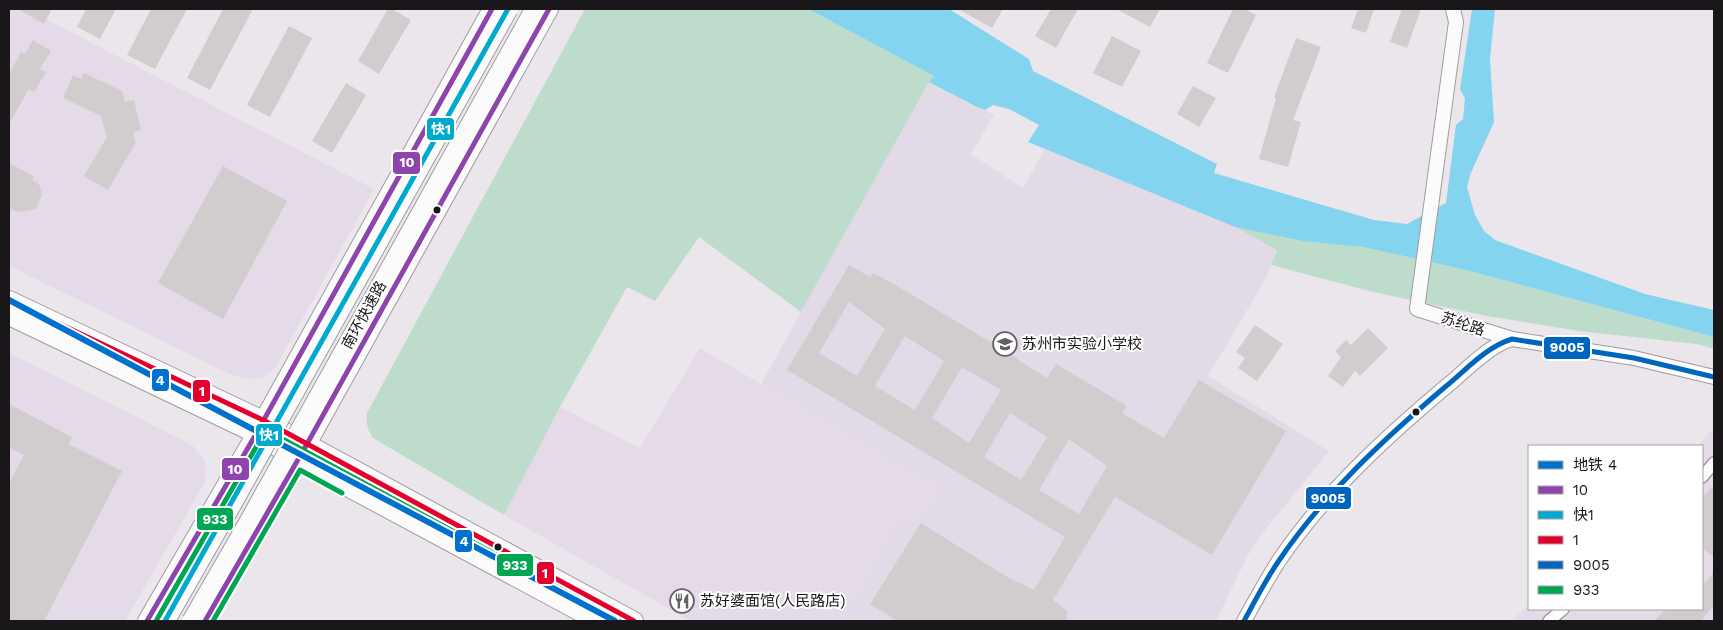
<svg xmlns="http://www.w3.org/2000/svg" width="1723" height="630" font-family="'Work Sans','Noto Sans SC',sans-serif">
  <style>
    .built { fill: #e5dae7 }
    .education { fill: #e3dae8 }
    .green { fill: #bedccb }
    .water { fill: #85d4ef }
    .building { fill: #d1ccce; fill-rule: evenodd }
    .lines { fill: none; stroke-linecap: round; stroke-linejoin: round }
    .minor-casing { stroke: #9f9ba0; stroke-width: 14 }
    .tertiary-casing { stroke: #9f9ba0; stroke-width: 16 }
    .primary-casing { stroke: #9f9ba0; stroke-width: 20 }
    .minor { stroke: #fcfbfc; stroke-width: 11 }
    .tertiary { stroke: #fcfbfc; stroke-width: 14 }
    .primary { stroke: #fcfbfc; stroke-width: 18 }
    .trunk-bridge-casing { stroke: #9f9ba0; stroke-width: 21; stroke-linecap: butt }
    .trunk-bridge { stroke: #fcfbfc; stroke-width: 19 }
    .bus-1-casing { stroke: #fff; stroke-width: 9 }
    .bus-2-casing { stroke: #fff; stroke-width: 9 }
    .bus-3-casing { stroke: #fff; stroke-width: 9 }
    .bus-4-casing { stroke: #fff; stroke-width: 9 }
    .bus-5-casing { stroke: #fff; stroke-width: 9 }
    .bus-1 { stroke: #8e44ad; stroke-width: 5 }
    .bus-2 { stroke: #00a9ce; stroke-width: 5 }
    .bus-3 { stroke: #e4002b; stroke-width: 5 }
    .bus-4 { stroke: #0065bd; stroke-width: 5 }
    .bus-5 { stroke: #00a651; stroke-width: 5 }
    .metro-1-casing { stroke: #fff; stroke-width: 10 }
    .metro-1 { stroke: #0072ce; stroke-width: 6 }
    .bus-dot { fill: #1a171b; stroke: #fff; stroke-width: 2 }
    .labels { text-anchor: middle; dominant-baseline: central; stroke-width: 4; stroke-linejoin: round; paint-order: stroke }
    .street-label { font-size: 15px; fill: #1a171b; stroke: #fff }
    .poi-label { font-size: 15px; fill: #1a171b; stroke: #fff; text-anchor: start }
    .line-badge { stroke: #fff; stroke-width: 2 }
    .badge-label { font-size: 14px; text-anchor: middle; font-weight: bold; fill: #fff }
  </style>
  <rect width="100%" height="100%" fill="#ebe6ec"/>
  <!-- built -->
  <path class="built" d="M10,9H26L374,189L276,367L267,375L262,378L250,379L234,376L9,266V10Z
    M700,348L939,489L923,515L910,516L894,525L844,614L857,621H690L504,515L560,407L640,448Z
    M9,353L192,445L204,459L206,470L204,484L125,621H9Z
    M1714,427V621H1511L1529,605V609H1702V446H1698Z"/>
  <!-- education -->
  <path class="education" d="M929,82L994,115L971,154L1023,188L1045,149L1235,227L1277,250L1265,280L1208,376L1329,451L1265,530L1248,555L1216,621H857L844,614L894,525L910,516L923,515L939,489L761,384Z"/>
  <!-- green -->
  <path class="green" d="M585,9H808L934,76L929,82L801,312L699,237L655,301L627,287L560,407L504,515L373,438C367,429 366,423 367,413Z
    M1235,227L1363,247L1466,270L1714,337V349L1697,344L1579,331L1487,316L1373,292L1271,265L1277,250Z"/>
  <!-- water -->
  <path class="water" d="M808,9H949L1029,59L1033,71L1217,164L1214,173L1374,220L1407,224L1446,203L1456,125L1463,119L1465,98L1460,89L1472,9H1495L1490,59L1494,122L1470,175L1467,187L1475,215L1484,231L1495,240L1645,294L1714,310V337L1466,270L1363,247L1303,241L1235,227L1028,142L1039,125L1009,109L993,105L985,110L977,107L929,82L934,76Z"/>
  <!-- building -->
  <path class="building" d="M18,9H52L44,24Z
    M86,9H116L100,39L77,27Z
    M151,9H187L155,69L127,55Z
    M223,9H253L210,90L187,78Z
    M388,9H392L411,20L379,74L358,61Z
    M958,9H1003L992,28Z
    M1051,9H1078L1056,48L1035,36Z
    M1116,9H1160L1150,27Z
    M1233,9H1244L1256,15L1228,73L1207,63Z
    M1358,9H1374L1366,33L1351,28Z
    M1402,9H1421L1407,48L1390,42Z
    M289,26L312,38L270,117L247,105Z
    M1112,36L1141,51L1122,87L1093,73Z
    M1296,38L1321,47L1293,120L1301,122L1288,167L1259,159L1276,98L1274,97Z
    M33,40L51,51L40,69L46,72L34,92L29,89L9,124V74L21,52L25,54Z
    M84,73L122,91L125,102L134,100L141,130L133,132L136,142L108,190L84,176L107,137L101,116L63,98L73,75L81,79Z
    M346,83L366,95L332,153L312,141Z
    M1193,86L1216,98L1199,127L1177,114Z
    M9,163L34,176L32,180L39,184L42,195L36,209L17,212L9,208Z
    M223,166L287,201L223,319L158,283Z
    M849,265L870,277L873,273L894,284L1019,359L1018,360L1047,378L1056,364L1127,406L1122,413L1164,438L1199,380L1286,431L1212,555L1115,497L1053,600L1066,610L1067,612V621H898L870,604L921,523L1009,578L1034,590L1065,537L787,370ZM849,302L885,329L857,376L819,353ZM905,336L944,361L915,410L875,386ZM962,367L1001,390L969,443L932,418ZM1010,413L1047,437L1021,480L984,457ZM1069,439L1107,466L1079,514L1039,490Z
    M1255,325L1283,344L1257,381L1238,368L1245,358L1236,352Z
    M1368,328L1388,348L1360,376L1355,371L1343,387L1328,376L1341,357L1335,351L1346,340L1351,345Z
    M9,404L72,437L69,444L122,471L44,621H9V484L24,455L9,447Z
    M1714,485V558L1702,547V498Z
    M1714,572V605L1701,621H1654L1666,609H1702V587Z"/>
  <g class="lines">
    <!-- minor casing -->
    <g class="minor-casing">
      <path id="minor" d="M1702,477L1714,463
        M1549,621L1563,609"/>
    </g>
    <!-- tertiary casing -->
    <g class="tertiary-casing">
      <path id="tertiary" d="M1453,9L1456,22L1417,309L1512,339L1634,358L1714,377
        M1244,621C1255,601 1266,581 1278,562C1325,492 1389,434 1454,380C1467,368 1495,342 1512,339"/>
    </g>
    <!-- primary casing -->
    <g class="primary-casing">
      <path id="primary" d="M9,300L263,420L634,621
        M9,316L256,434L297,460L597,621
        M147,621L256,434L492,9
        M205,621L307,444L549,9"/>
    </g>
    <!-- minor -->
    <use href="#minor" class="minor"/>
    <!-- tertiary -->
    <use href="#tertiary" class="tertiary"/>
    <!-- primary -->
    <use href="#primary" class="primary"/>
    <!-- trunk-bridge casing -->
    <g class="trunk-bridge-casing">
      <path id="trunk-bridge" d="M165,621L224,518L508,9
        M192,621L245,529L535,9"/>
    </g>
    <!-- trunk-bridge -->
    <use href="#trunk-bridge" class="trunk-bridge"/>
    <!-- bus-1 casing -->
    <g class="bus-1-casing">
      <path id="bus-1" d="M147,621L256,434L492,9
        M205,621L307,444L549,9"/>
    </g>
    <!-- bus-2 casing -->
    <g class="bus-2-casing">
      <path id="bus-2" d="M165,621L508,9"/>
    </g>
    <!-- bus-3 casing -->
    <g class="bus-3-casing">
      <path id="bus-3" d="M9,300L263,420L634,621"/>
    </g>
    <!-- bus-4 casing -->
    <g class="bus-4-casing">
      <path id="bus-4" d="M1244,621C1255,601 1265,581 1278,562C1323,495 1384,439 1445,387C1466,370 1486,347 1512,339L1634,358L1714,377"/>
    </g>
    <!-- bus-5 casing -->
    <g class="bus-5-casing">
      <path id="bus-5" d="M156,621L266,430L619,621
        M213,621L300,470L342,493"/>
    </g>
    <!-- bus-1 -->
    <use href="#bus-1" class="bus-1"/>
    <!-- bus-2 -->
    <use href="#bus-2" class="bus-2"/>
    <!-- bus-3 -->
    <use href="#bus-3" class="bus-3"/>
    <!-- bus-4 -->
    <use href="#bus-4" class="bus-4"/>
    <!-- bus-5 -->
    <use href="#bus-5" class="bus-5"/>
    <!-- metro-1 casing -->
    <g class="metro-1-casing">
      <path id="metro-1" d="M9,300L615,621"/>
    </g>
    <!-- metro-1 -->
    <use href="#metro-1" class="metro-1"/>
  </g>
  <!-- icons -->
  <defs>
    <g id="school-ring" transform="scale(1.25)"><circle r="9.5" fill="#fff" stroke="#635f64" stroke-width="1.5"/><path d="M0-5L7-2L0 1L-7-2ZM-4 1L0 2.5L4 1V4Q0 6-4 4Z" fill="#635f64"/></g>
    <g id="restaurant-ring" transform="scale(1.25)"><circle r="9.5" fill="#fff" stroke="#635f64" stroke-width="1.5"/><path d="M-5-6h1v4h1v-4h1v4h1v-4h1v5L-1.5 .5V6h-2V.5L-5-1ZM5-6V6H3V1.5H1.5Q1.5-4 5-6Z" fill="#635f64"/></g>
  </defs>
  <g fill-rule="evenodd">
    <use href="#school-ring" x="1005" y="344"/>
    <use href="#restaurant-ring" x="682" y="601"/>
  </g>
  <!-- markers -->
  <g class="bus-dot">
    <circle cx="437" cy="210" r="4.5"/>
    <circle cx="1416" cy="412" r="4.5"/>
    <circle cx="498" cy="547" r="4.5"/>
  </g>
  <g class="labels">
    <!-- street labels -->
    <g class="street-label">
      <text transform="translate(364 315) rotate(-61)">南环快速路</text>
      <text transform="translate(1463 324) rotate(18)">苏纶路</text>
    </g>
    <!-- poi labels -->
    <g class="poi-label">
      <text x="1022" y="344">苏州市实验小学校</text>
      <text x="700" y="601">苏好婆面馆(人民路店)</text>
    </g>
  </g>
  <g class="line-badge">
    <rect x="426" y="117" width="29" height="24" rx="5" fill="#00a9ce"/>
    <rect x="392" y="151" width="29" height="24" rx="5" fill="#8e44ad"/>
    <rect x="1543" y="336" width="48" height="24" rx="5" fill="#0065bd"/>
    <rect x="151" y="368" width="19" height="24" rx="5" fill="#0072ce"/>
    <rect x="192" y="379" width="19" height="24" rx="5" fill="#e4002b"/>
    <rect x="255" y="423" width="28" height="24" rx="5" fill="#00a9ce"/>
    <rect x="221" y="457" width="29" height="24" rx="5" fill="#8e44ad"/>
    <rect x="1305" y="486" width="47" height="24" rx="5" fill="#0065bd"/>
    <rect x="196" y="507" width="38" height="24" rx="5" fill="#00a651"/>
    <rect x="454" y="529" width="19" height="24" rx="5" fill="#0072ce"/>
    <rect x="496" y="553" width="38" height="24" rx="5" fill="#00a651"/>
    <rect x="536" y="561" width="19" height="24" rx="5" fill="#e4002b"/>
  </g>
  <g class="badge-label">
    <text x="441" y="134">快1</text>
    <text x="407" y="167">10</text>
    <text x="1567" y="352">9005</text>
    <text x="160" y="385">4</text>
    <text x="202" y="396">1</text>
    <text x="269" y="440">快1</text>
    <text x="235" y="474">10</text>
    <text x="1328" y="503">9005</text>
    <text x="215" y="524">933</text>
    <text x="464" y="546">4</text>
    <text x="515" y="570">933</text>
    <text x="545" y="578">1</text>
  </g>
  <!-- border -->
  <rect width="1723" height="630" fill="none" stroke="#1a171b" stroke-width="20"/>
  <!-- legend -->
  <rect x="1528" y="445" width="175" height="165" fill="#ffffff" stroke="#a3a2a4"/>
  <rect x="1538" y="461" width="25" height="8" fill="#0072ce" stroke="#a3a2a4"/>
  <text x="1573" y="470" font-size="15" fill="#1a171b">地铁 4</text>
  <rect x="1538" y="486" width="25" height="8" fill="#8e44ad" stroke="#a3a2a4"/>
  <text x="1573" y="495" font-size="15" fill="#1a171b">10</text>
  <rect x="1538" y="511" width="25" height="8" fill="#00a9ce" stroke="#a3a2a4"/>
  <text x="1573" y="520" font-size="15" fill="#1a171b">快1</text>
  <rect x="1538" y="536" width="25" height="8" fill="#e4002b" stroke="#a3a2a4"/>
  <text x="1573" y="545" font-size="15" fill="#1a171b">1</text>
  <rect x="1538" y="561" width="25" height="8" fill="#0065bd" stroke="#a3a2a4"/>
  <text x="1573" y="570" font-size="15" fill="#1a171b">9005</text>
  <rect x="1538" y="586" width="25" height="8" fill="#00a651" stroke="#a3a2a4"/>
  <text x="1573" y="595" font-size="15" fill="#1a171b">933</text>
</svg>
